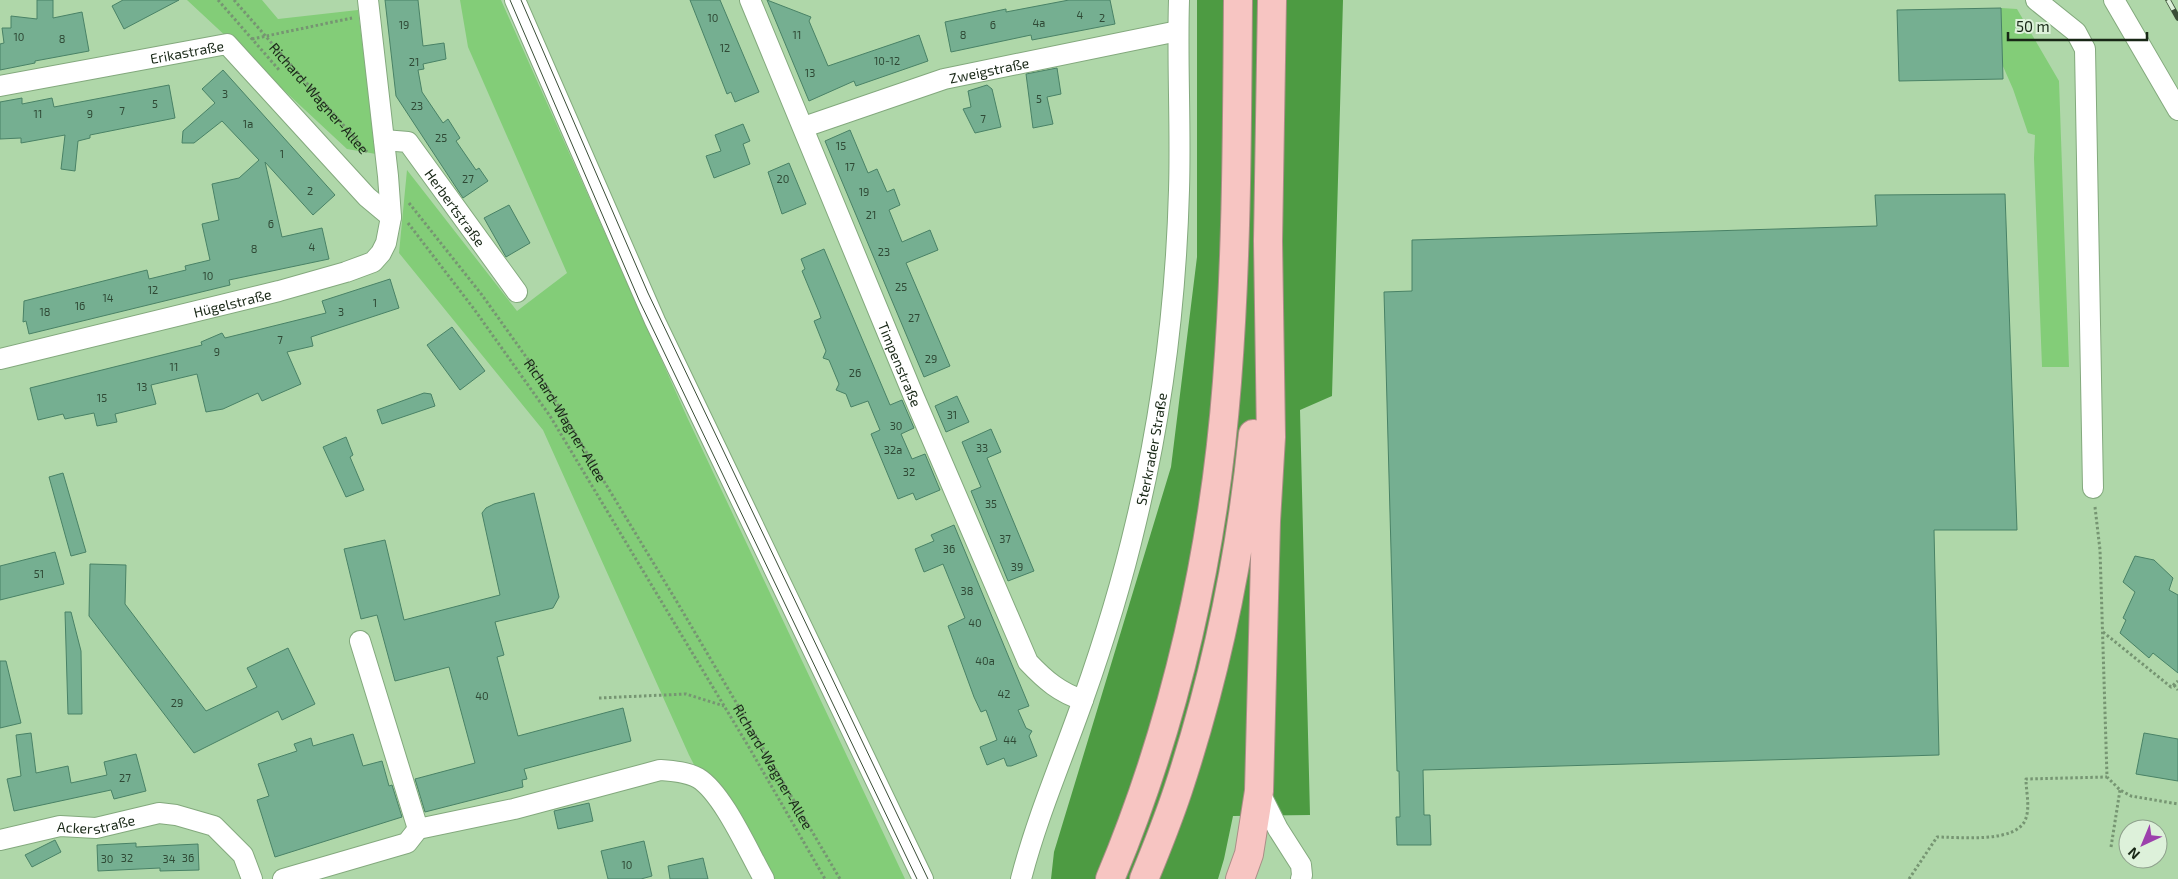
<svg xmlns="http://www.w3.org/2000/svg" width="2178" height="879" font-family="'Exo 2',sans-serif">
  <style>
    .green { fill: #83cd78 }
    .forest { fill: #4d9b42 }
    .building { fill: #75af91; stroke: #498266 }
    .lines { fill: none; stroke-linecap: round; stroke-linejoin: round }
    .minor-casing { stroke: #83a97d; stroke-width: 22 }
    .highway-casing { stroke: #a98e86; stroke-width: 30 }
    .path { stroke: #769572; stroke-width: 3; stroke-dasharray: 2.5 2.5; stroke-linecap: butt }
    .minor { stroke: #fff; stroke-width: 20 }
    .highway { stroke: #f7c5c2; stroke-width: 28 }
    .tram { stroke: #3a4e37; stroke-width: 1 }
    .rail-casing { stroke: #3a4e37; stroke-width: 5.5 }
    .rail { stroke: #ddf1da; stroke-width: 4; stroke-dasharray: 11; stroke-linecap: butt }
    .labels { text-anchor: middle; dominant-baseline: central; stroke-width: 5; stroke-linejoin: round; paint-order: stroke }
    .number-label { font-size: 11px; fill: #2f4935 }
    .street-label { font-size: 14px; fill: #182716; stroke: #ddf1da }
  </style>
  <rect width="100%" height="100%" fill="#afd7a9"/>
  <!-- green -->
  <path class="green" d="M187,0H262L278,19L358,10L376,154L347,149Z
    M460,0H501L687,417L905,879H768L746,865L689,755L543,430L399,253L407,170L517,311L567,273L468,47Z
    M2001,8L2017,9L2059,81L2069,367H2042L2034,158L2035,135L2028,133L2013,89L2002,64Z"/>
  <!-- forest -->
  <path class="forest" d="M1197,0H1343L1332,396L1300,410L1310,815L1233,816L1224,859L1218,879H1051L1054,852L1171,467L1197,257Z"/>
  <!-- building -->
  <path class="building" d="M37,0H53V18L82,12L89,51L35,61V63L0,70V44L4,43L2,28H11V16L37,19Z
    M123,0H179L124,29L112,6Z
    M385,0H418L423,46L444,43L446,59L423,64L424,69L418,70L422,92L443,123L448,119L460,138L456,141L476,170L479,168L488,181L463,198L396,96Z
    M690,0H720L759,92L735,102L731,92L727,94Z
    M767,0L811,17L809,21L828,66L919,35L928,61L856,86L854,81L809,101Z
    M1069,0H1110L1115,24L1032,40L1031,35L951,52L945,22L1006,9V12Z
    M2001,8L2003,79L1899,81L1897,10Z
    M1057,68L1061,94L1047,97L1053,124L1033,128L1026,74Z
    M223,70L335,195L313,215L265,162L282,237L322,228L329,259L229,280L230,285L29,334L26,321L23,322L24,301L147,270L149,279L186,270L185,266L210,260L202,224L219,220L212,184L239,178L259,160L222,121L194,143H182L183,131L215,103L202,89Z
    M169,85L175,118L90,135V138L78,141L75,171L61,169L65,135L21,143V138L0,139V102L22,98V104L52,98L54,107Z
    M987,85L992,89L1001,127L975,133L963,109L971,107L968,91Z
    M743,124L750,141L743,144L750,164L714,178L706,156L721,151L715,135Z
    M850,130L868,173L877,169L887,192L894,189L900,205L889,210L902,242L930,230L938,250L906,263L950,366L924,377L825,141Z
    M789,163L806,204L782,214L768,172Z
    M2005,194L2017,530H1934L1939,755L1423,770L1424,815H1430L1431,845H1397L1396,817H1400L1399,771H1397L1384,292L1412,291V240L1877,226L1875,195Z
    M509,205L530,243L506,257L484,218Z
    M824,249L890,405L902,400L914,428L901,434L912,459L925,454L940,490L916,500L913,493L898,499L871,434L880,430L868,401L851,407L846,394L836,390L839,384L829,360L823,358L826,351L814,321L821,318L819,312L802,271L805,269L801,259Z
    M390,279L399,308L311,337L313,346L287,352L301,384L262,401L258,393L223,409L206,412L197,374L151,385L156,404L115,414L117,422L97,426L94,413L65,419L63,414L38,420L30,388L202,345L201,342L222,333L225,338L326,313L322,301Z
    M452,327L485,371L460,390L427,345Z
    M424,393L431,394L435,406L382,424L377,410Z
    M957,396L969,422L946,432L935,406Z
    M991,429L1001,452L987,458L1034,571L1008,581L971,491L981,487L962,442Z
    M346,437L353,455L350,457L364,490L346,497L323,447Z
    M63,473L86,552L71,556L49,477Z
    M534,493L559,597L553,608L495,622L504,655L497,657L518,736L623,708L631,741L524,769L527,779L522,780L523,787L425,812L415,779L475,763L449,667L395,681L377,615L361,619L344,549L385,540L404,620L500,595L482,513L486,508L494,504Z
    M954,525L1029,706L1018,710L1026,728L1032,731L1029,736L1037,756L1011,766H1007L1004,758L987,765L980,747L997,740L986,710L981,712L974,697L948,626L965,618L943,564L924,572L915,549L934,541L931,535Z
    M55,552L64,584L0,600V566Z
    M2135,556L2154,560L2173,578L2169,590L2178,595V673L2153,653L2149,658L2120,633L2126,620L2123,618L2135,592L2123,582Z
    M90,564L126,565L125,604L206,711L257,687L247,668L288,648L315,704L282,720L278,711L194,753L89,616Z
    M65,612H71L81,651L82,714H68Z
    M0,661H6L21,723L0,728Z
    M31,733L36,773L68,766L71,783L107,775L104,762L136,754L146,791L114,799L111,790L14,811L7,779L21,776L16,735Z
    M2144,733L2178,739V781L2136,774Z
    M353,734L363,766L382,761L389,786L392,785L402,817L275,857L257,800L269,796L258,764L297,751L294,744L311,738L313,746Z
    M589,803L593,821L558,829L554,811Z
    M55,840L61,852L32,867L25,855Z
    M644,841L652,876L641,879H608L601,851Z
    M136,843V847L198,844L199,870L160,871V868L98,871L97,845Z
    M703,858L708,879H670L668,866Z"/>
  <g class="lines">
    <!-- minor casing -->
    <g class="minor-casing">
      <g id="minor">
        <path d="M515,0L655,321L923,879"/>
        <path id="s3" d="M750,0L914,397L1028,662C1045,680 1060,693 1083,700"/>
        <path d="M2036,0L2076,32L2085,49L2093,488"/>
        <path d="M2114,0L2178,110"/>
        <path id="s4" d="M0,86L227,44L367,197L391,217"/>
        <path id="s5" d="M804,127L944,79L1178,31"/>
        <path id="s6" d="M384,140L408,142L517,292"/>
        <path id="s7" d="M0,359L279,291L346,272L373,262L381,253L386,243L391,217L388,176L368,0"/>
        <path d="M360,641L418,829"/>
        <path d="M1259,791L1278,829L1301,865L1302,875L1301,879"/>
        <path id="s8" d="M0,840L60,826L96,828L159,813L176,815L214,826L243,855L252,879"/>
        <path d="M283,879L407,843L418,829L514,809L660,770C673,771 687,772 698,778C723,793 749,853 764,879"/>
        <path id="s9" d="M1021,879C1037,817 1062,760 1083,700C1104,641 1122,582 1136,522C1162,414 1176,301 1179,190C1181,127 1177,63 1179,0"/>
      </g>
    </g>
    <!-- highway casing -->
    <g class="highway-casing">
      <path id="highway" d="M1110,879C1176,722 1214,551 1227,382C1237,255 1237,127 1238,0
        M1144,879C1156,850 1168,820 1178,790C1216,675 1241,554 1253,434
        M1240,879L1249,854L1259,791L1266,521L1271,437L1268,241L1272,0"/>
    </g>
    <!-- path -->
    <g class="path">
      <path d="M218,0L280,71"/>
      <path id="s1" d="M234,0L367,152"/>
      <path d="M252,39L352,18"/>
      <path id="s2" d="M409,203L482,295L544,382L677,602L840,879"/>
      <path d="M408,223L474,309L550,416L750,749L825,879"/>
      <path d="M2095,507L2100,550L2107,777L2120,790L2131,796L2178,804"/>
      <path d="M2103,632L2171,687L2178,681"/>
      <path d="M2174,685L2178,690"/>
      <path d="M599,698L686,694L724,706"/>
      <path d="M2111,847L2120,790"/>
      <path d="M1909,879L1937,837C1959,837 2018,844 2026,818C2030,806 2026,791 2026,779L2107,777"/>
    </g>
    <!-- minor -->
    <use href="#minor" class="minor"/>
    <!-- highway -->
    <use href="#highway" class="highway"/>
    <!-- tram -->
    <path class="tram" d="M510,0L639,300L917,879
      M521,0L648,293L928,879"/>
    <!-- rail casing -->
    <g class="rail-casing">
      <path id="rail" d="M2168,0L2178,18"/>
    </g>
    <!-- rail -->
    <use href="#rail" class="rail"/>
  </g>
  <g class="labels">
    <!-- number labels -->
    <g class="number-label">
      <text x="1080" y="14">4</text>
      <text x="713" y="17">10</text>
      <text x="1102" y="17">2</text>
      <text x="1039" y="22">4a</text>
      <text x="404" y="24">19</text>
      <text x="993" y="24">6</text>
      <text x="797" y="34">11</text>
      <text x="963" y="34">8</text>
      <text x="19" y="36">10</text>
      <text x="62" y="38">8</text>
      <text x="725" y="47">12</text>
      <text x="887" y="60">10-12</text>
      <text x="414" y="61">21</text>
      <text x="810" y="72">13</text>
      <text x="225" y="93">3</text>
      <text x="1039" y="98">5</text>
      <text x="155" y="103">5</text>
      <text x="417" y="105">23</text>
      <text x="122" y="110">7</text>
      <text x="38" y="113">11</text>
      <text x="90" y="113">9</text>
      <text x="983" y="118">7</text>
      <text x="248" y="123">1a</text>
      <text x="441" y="137">25</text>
      <text x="841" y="145">15</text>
      <text x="282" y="153">1</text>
      <text x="850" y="166">17</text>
      <text x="468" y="178">27</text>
      <text x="783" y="178">20</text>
      <text x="310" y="190">2</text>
      <text x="864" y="191">19</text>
      <text x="871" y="214">21</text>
      <text x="271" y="223">6</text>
      <text x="312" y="246">4</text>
      <text x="254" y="248">8</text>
      <text x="884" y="251">23</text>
      <text x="208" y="275">10</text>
      <text x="901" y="286">25</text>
      <text x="153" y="289">12</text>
      <text x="108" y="297">14</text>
      <text x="375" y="302">1</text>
      <text x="80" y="305">16</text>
      <text x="45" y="311">18</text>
      <text x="341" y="311">3</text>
      <text x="914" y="317">27</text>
      <text x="280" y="339">7</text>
      <text x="217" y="351">9</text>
      <text x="931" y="358">29</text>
      <text x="174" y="366">11</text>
      <text x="855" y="372">26</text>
      <text x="142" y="386">13</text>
      <text x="102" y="397">15</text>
      <text x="952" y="414">31</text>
      <text x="896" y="425">30</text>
      <text x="982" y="447">33</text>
      <text x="893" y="449">32a</text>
      <text x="909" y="471">32</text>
      <text x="991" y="503">35</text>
      <text x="1005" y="538">37</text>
      <text x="949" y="548">36</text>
      <text x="1017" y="566">39</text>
      <text x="39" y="573">51</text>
      <text x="967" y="590">38</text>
      <text x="975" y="622">40</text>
      <text x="985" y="660">40a</text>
      <text x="1004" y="693">42</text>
      <text x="482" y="695">40</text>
      <text x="177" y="702">29</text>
      <text x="1010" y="739">44</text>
      <text x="125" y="777">27</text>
      <text x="127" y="857">32</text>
      <text x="188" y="857">36</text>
      <text x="107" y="858">30</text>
      <text x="169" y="858">34</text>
      <text x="627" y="864">10</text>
    </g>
    <!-- street labels -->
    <g class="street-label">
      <text stroke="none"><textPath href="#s4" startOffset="190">Erikastraße</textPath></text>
      <text stroke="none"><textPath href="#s5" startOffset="194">Zweigstraße</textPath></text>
      <text stroke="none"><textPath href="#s1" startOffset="130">Richard-Wagner-Allee</textPath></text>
      <text stroke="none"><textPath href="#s6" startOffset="105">Herbertstraße</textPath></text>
      <text stroke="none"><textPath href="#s7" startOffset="239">Hügelstraße</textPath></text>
      <text stroke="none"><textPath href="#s3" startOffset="394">Timpenstraße</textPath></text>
      <text stroke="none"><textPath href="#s2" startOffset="268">Richard-Wagner-Allee</textPath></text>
      <text stroke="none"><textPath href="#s9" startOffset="450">Sterkrader Straße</textPath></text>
      <text stroke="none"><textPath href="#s2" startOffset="672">Richard-Wagner-Allee</textPath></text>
      <text stroke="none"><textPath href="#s8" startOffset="98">Ackerstraße</textPath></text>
    </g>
  </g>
  <!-- north arrow -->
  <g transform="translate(2143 844) rotate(224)"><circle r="24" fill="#ddf1da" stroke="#8ea08c"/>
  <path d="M0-4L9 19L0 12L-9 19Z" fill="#9c41ac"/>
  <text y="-8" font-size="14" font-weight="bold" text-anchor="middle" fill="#182716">N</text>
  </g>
  <!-- scale -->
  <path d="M2008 32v8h139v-8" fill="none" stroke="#182716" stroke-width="2.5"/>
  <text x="2016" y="32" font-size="15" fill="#182716" stroke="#ddf1da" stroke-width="4" paint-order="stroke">50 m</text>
</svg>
